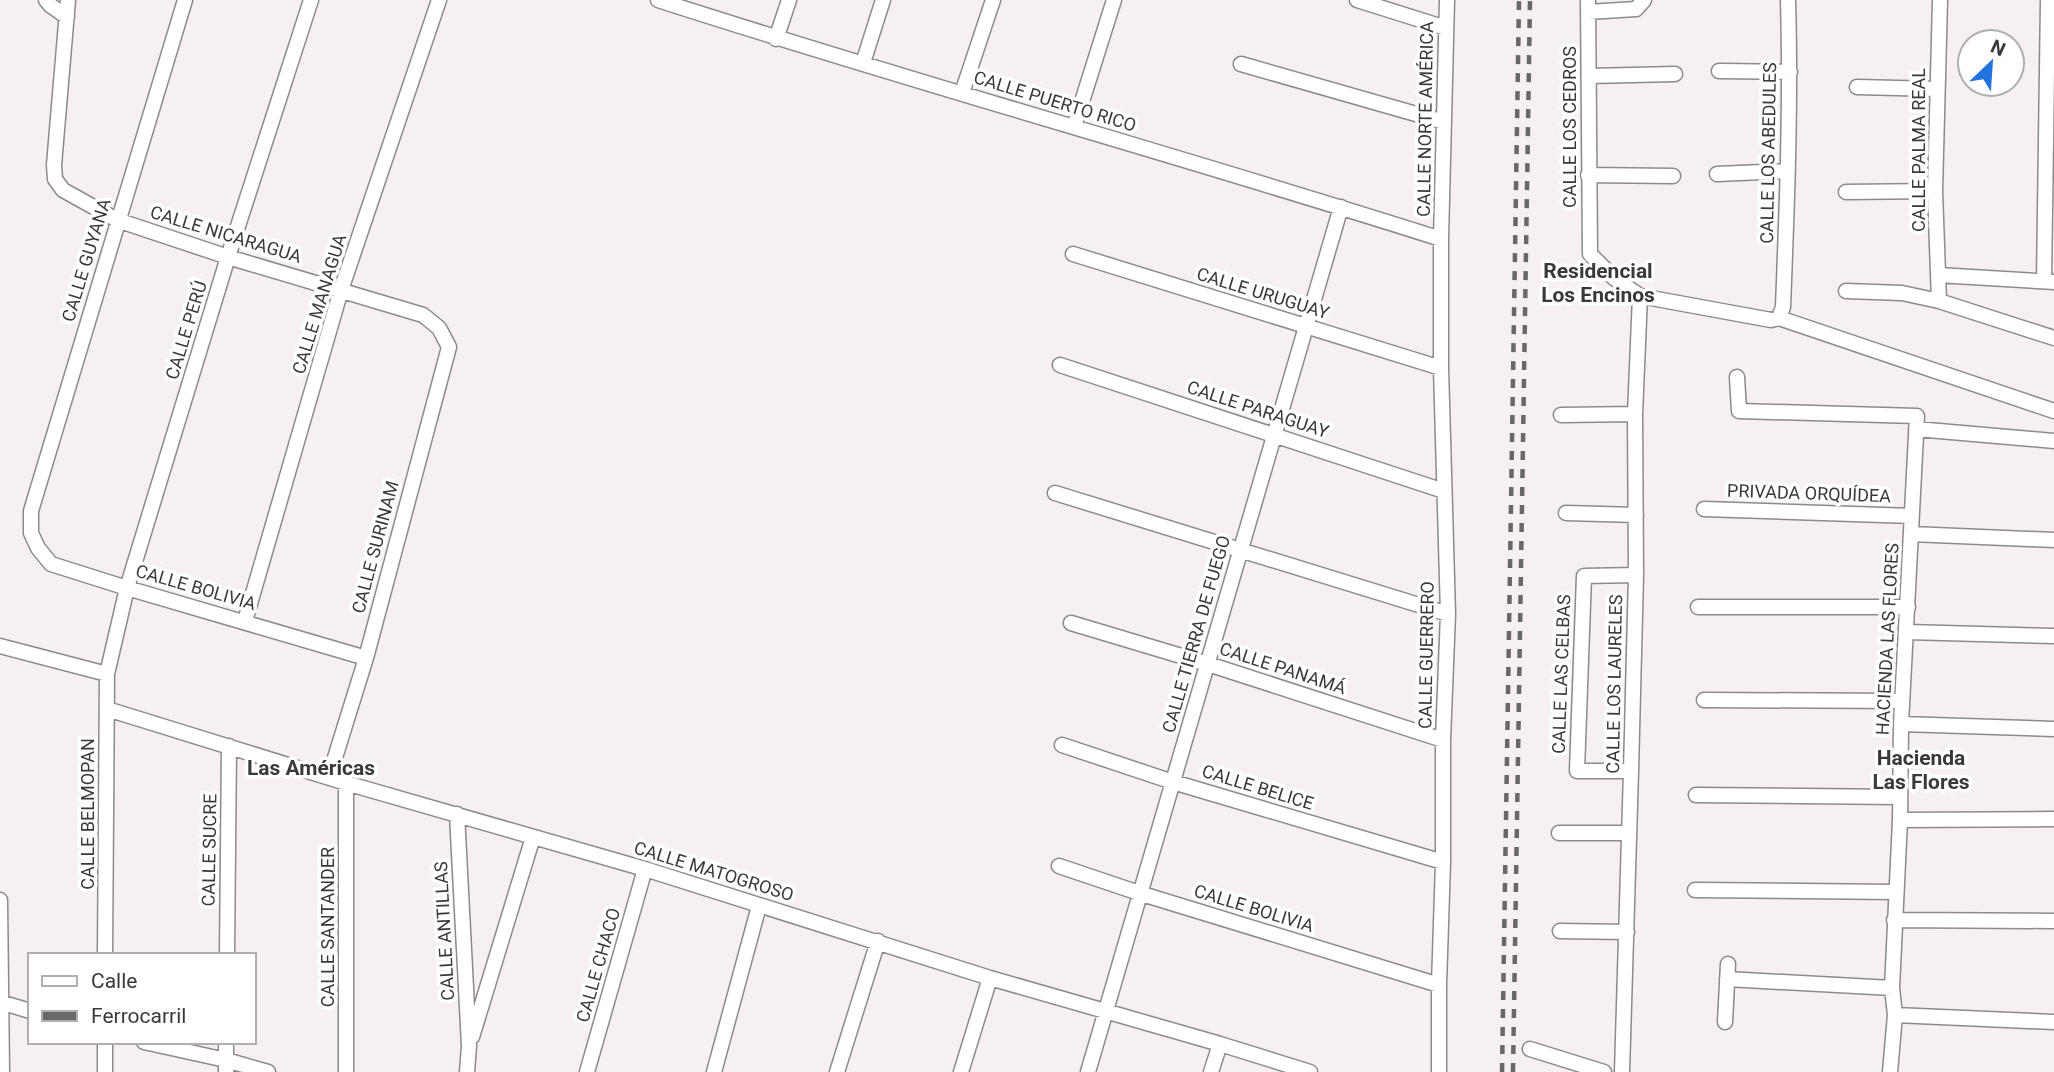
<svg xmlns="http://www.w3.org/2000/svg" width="2054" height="1072" font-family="Roboto,sans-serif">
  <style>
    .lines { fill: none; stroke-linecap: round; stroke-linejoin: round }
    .street-casing { stroke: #8f8a89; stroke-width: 17 }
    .street { stroke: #fff; stroke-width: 14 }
    .rail { stroke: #6a6767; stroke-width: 4.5; stroke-dasharray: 9 9; stroke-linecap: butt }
    .labels { text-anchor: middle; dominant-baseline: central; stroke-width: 7; stroke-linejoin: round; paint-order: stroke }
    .street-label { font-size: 18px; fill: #3a3838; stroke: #fff }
    .quarter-label { font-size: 21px; font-weight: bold; fill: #3a3838; stroke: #fff }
  </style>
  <rect width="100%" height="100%" fill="#f6f0f0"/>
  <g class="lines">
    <!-- street casing -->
    <g class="street-casing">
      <path id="street" d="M46,0L50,5L67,17
        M68,0L54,165L55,179L63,190L117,220L228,257L423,315L439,328L449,347L366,658L329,777
        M185,0L31,511V533L38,548L51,564L127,588L366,658
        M658,0C918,84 1181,156 1441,239
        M1357,0L1446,28
        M1588,0L1590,254L1614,278L1640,296L1771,320L1779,318L1783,307C1787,205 1791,103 1788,0
        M1588,12L1636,9L1644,0
        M776,39L789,0
        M863,63L883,0
        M1241,64L1444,122
        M1719,71L1790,72
        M1589,76L1675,74
        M1857,87L1937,89
        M962,93L993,0
        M1074,127L1114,0
        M1717,174L1788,171
        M1588,175L1673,176
        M1846,192L1935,191
        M1073,254L1441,368
        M1938,275L2054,282
        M2044,281L2048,0
        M1846,291L1902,293L1939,301L2054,338
        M1939,301L1935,191L1940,0
        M1779,318L2054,411
        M1060,365L1444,491
        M1737,377L1739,411L1917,416L1901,724L1900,820L1892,988L1895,1015L1890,1072
        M1561,415L1635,414
        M1916,429L2054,441
        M1055,493L1448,614
        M1704,509L1912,516
        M1566,513L1636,515
        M1911,534L2054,540
        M1698,607H1908
        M245,621L341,290L439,0
        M1071,623L1208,664L1443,740
        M1907,632L2054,636
        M0,646L107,674
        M1704,700L1902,701
        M107,709L346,783L645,869L990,978L1220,1044L1310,1072
        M1901,724L2054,729
        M1062,745L1173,782L1443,862
        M1631,771H1577L1584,576L1636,575
        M1696,795L1899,797
        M457,814L469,1046L467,1072
        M1900,820L2054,819
        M1559,833H1629
        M1059,866L1139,893L1439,985
        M1695,890L1896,892
        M0,900L2,1072
        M1894,920L2054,921
        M1560,931L1627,932
        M105,955L107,674L127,588L228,257L311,0
        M227,955L229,746
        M1727,979L1892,988
        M0,1002L30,1011
        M1895,1015L2054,1022
        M1725,1022L1728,964
        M472,1037L533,837
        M105,1042V1072
        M144,1042L226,1060L268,1072
        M226,1042V1072
        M1530,1049L1604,1072
        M346,1072V783
        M587,1072L645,869
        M714,1072L759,906
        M837,1072L878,941
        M961,1072L990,978
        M1088,1072L1341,207
        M1211,1072L1220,1044
        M1439,1072V985L1443,862V740L1448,614L1441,368V239L1447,0
        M1622,1072L1631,771L1636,575L1635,414L1640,296"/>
    </g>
    <!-- street -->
    <use href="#street" class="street"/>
    <!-- rail -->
    <path class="rail" d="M1502,1072L1519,0
      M1513,1072L1530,0"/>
  </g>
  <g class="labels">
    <!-- street labels -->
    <g class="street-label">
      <text transform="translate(1055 101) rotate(17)">CALLE PUERTO RICO</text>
      <text transform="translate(1425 119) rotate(-89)">CALLE NORTE AMÉRICA</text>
      <text transform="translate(1569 127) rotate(-90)">CALLE LOS CEDROS</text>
      <text transform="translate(1918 150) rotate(-90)">CALLE PALMA REAL</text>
      <text transform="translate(1768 153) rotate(-89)">CALLE LOS ABEDULES</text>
      <text transform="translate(226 234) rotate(17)">CALLE NICARAGUA</text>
      <text transform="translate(86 260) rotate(-73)">CALLE GUYANA</text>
      <text transform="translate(1263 293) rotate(17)">CALLE URUGUAY</text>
      <text transform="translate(319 304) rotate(-73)">CALLE MANAGUA</text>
      <text transform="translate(186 330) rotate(-73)">CALLE PERÚ</text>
      <text transform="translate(1258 409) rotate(18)">CALLE PARAGUAY</text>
      <text transform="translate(1809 493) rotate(2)">PRIVADA ORQUÍDEA</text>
      <text transform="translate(375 547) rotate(-75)">CALLE SURINAM</text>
      <text transform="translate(196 587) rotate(16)">CALLE BOLIVIA</text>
      <text transform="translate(1196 634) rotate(-74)">CALLE TIERRA DE FUEGO</text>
      <text transform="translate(1887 639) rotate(-87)">HACIENDA LAS FLORES</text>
      <text transform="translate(1426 655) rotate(-89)">CALLE GUERRERO</text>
      <text transform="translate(1283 668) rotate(18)">CALLE PANAMÁ</text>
      <text transform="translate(1561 674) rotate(-88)">CALLE LAS CELBAS</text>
      <text transform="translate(1614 684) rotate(-89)">CALLE LOS LAURELES</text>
      <text transform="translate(1258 787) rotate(17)">CALLE BELICE</text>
      <text transform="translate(87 814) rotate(-90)">CALLE BELMOPAN</text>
      <text transform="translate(209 850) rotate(-89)">CALLE SUCRE</text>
      <text transform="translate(714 871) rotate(17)">CALLE MATOGROSO</text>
      <text transform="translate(1254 908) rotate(17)">CALLE BOLIVIA</text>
      <text transform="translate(327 927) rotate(-90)">CALLE SANTANDER</text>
      <text transform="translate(444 931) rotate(-93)">CALLE ANTILLAS</text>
      <text transform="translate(598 965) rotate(-74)">CALLE CHACO</text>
    </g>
    <!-- quarter labels -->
    <g class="quarter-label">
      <text x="1598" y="271">Residencial<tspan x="1598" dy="24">Los Encinos</tspan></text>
      <text x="1921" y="758">Hacienda<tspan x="1921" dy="24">Las Flores</tspan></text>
      <text x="311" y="768">Las Américas</text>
    </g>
  </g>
  <!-- legend -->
  <rect x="28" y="953" width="228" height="91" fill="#ffffff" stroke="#b0afaf" stroke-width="2"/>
  <rect x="42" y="976" width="35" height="10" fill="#ffffff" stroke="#b0afaf" stroke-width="2"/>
  <text x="91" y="988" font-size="21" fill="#3a3838">Calle</text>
  <rect x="42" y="1011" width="35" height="10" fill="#6a6767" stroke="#b0afaf" stroke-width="2"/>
  <text x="91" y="1023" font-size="21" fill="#3a3838">Ferrocarril</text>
  <!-- north arrow -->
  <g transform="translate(1991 63) rotate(25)"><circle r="33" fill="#ffffff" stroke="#b0afaf" stroke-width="2"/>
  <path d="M0-5L12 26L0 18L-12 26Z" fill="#2173dd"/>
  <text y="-10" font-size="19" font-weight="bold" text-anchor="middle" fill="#3a3838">N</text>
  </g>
</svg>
